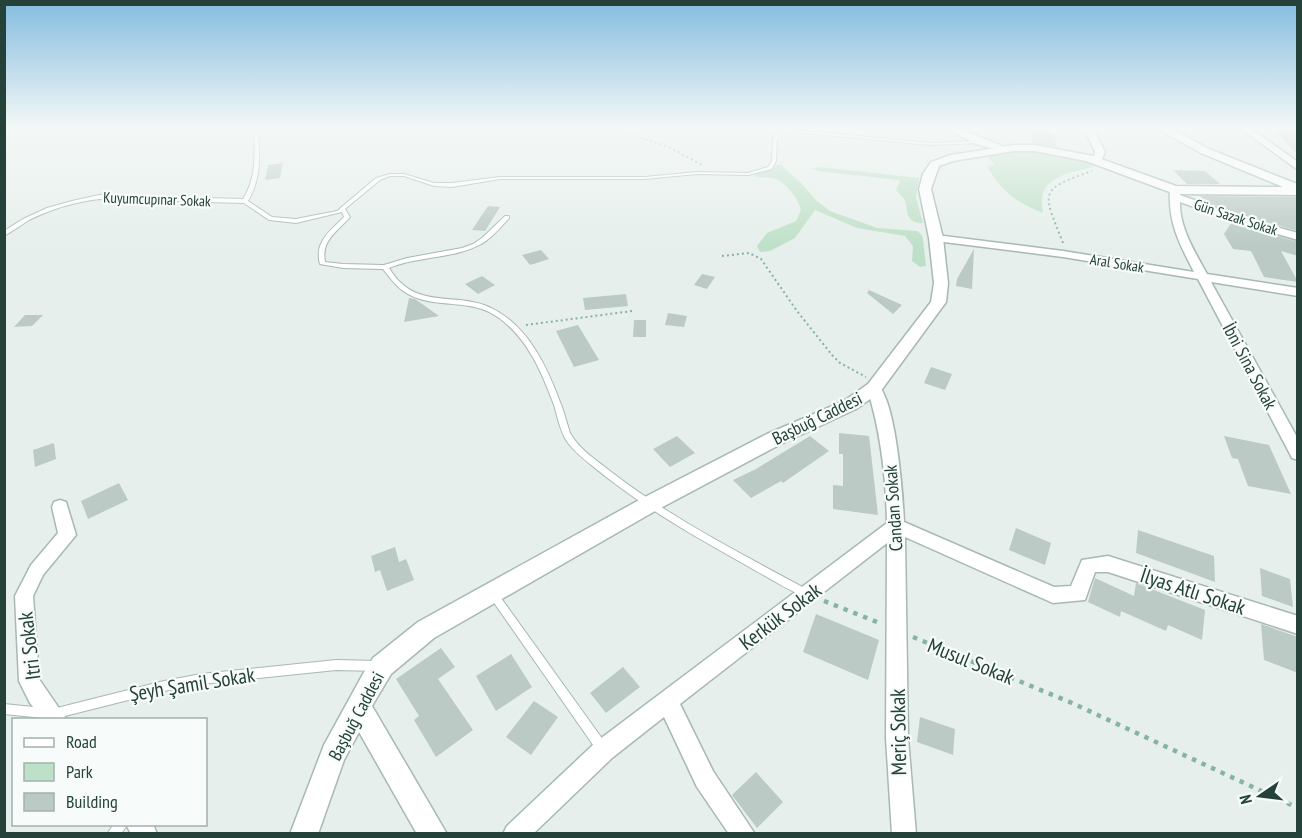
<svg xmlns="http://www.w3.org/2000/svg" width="1302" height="838" font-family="'PT Sans Narrow',sans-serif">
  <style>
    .green { fill: #bfe0c8 }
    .building { fill: #bbcac4 }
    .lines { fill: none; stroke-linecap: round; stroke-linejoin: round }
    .service-casing { stroke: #a8b8b2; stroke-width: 2 }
    .minor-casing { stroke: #a8b8b2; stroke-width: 3 }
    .tertiary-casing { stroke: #a8b8b2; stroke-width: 3 }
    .path-far1 { stroke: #86b3a5; stroke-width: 2; stroke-dasharray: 2 3; stroke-linecap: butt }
    .path { stroke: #86b3a5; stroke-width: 4.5; stroke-dasharray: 4.5 6; stroke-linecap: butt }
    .service { fill: #fff; fill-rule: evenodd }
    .minor { fill: #fff; fill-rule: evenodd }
    .tertiary { fill: #fff; fill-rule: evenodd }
    .labels { text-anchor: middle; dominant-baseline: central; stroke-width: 4.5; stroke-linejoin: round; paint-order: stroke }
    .far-street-label { font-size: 15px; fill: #24423a; stroke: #f7fbf9 }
    .street-label { font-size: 18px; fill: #24423a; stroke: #f7fbf9 }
    .near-street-label { font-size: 21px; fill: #24423a; stroke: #f7fbf9 }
  </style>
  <rect width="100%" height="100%" fill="#e6efeb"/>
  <!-- green -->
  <path class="green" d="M1034,150L1071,157L1096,166C1069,174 1035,175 1043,213C1017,203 1001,191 987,166L995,165L987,156Z
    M777,165H781L801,183L816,200L830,211L877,228L917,231L922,235L923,240L926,266L920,267L912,261L913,246L905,236L857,228L815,210L795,238L770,251L760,252L757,246L767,233L796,221L801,210C798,198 785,181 773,178C766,177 759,178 753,176Z
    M820,167L919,178L916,198L923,223C906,223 908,213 905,200L896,190L900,182L898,180L818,171L812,168Z"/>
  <!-- building -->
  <path class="building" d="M1031,131L1054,133L1057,147L1033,143Z
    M1298,131V155L1276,132Z
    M283,163L280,178L265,180L268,165Z
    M1173,170L1205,171L1220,184H1187Z
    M1200,196L1298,197V231L1245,216L1206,202Z
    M488,206L500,207L485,231L472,230Z
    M1231,223L1298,242V256L1281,251L1298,282L1264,277L1251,251L1233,249L1224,234Z
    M974,249L972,289L956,286L957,279Z
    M541,250L549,259L530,265L522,255Z
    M702,274L715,277L707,289L694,285Z
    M482,276L495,285L478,294L465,284Z
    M869,290L902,305L893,314L867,293Z
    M626,294L628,306L585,310L583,298Z
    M409,298L415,299L439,316L404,322Z
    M668,313L687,316L684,327L665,325Z
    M25,315H43L32,326L14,327Z
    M634,320H646V337H633Z
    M578,325L599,360L574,367L556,331Z
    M931,367L952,374L945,390L924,383Z
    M839,433L869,436L878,515L833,509V485L843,486V454H839Z
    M677,436L695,453L670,467L653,449Z
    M810,436L829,451L783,483L781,481L751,498L733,480L756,469Z
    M1224,436L1269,445L1291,494L1248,486L1238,459L1232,458Z
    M54,443L56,459L35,467L33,450Z
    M119,483L128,500L88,519L81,501Z
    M1016,528L1051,543L1045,565L1009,550Z
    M1138,530L1214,556L1215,582L1136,553Z
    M395,547L399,562L406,559L414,580L387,591L380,570L375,572L371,556Z
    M1260,568L1290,579L1293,607L1262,596Z
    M1095,578L1134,596L1136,583L1205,610L1202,640L1168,625L1166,631L1121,611L1120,617L1088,602Z
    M816,614L879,640L868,680L803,652Z
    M1261,624L1298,637V673L1264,660Z
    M441,648L455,667L438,679L473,730L436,757L414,720L419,716L396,679Z
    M511,654L532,687L496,711L476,676Z
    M623,667L640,687L606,713L590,693Z
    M534,701L558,717L531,755L506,737Z
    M920,717L955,729L953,755L917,742Z
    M756,772L783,802L757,828L732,795Z"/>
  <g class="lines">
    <!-- service casing -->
    <g class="service-casing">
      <path id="service" d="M795,130L929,143L979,141L981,142L979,143L929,145L795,132L783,135L777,139L776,161L772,169L748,175L697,174L645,179H500L452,187L434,186L404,176H390L380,180L345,209L350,217C337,232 321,240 325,262L343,264L384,265L407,258L462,248L473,244L482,238L505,216H509V218C500,228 492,238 481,244C455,259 417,256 389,268C392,272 395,278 400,282C425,307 462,293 491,308C529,326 548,369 562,407C565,415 567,424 570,433C579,449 596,460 610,471C672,519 742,554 810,591L812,594L810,597L807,598C788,590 769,578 751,568C701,540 651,512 605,476C593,466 578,456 568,443C560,432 558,418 554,405C542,373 528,339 499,318C471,297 437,310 408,294C397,288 391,279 383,269L343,268L320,264C314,242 330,231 344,217L342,212L296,223L269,220L244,203L99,199C75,202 51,209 29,220C21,225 13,231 4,236V231L23,219L47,208L72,201L99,195L243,199C256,179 255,156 254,133L256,132L258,133C260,157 261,179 248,201L272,217L296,219L337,211L376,178L390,174H404L434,183H452L500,177H645L697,172L748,173L768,167L772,161L773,138L779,133Z
        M493,590L496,591L606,744L607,748L606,752L602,753L598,752L490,597L488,594L490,591Z
        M336,660L378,661L382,663L383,666L382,669L378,671L336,670L201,684L164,691L53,719L4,714V704L53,709L164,681L201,674Z
        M114,824H128L121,834H107Z"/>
    </g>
    <!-- minor casing -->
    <g class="minor-casing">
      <path id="minor" d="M945,128H957L1010,149L1005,152L976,144Z
        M1084,128H1093L1105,152L1100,163L1092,161L1095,152Z
        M1240,128H1250L1298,162V170Z
        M1175,187L1180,190V195L1244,218L1298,233V240L1236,222L1180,202C1179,227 1195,252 1207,274L1298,288V296L1211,282L1298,439V460L1292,458L1290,454L1198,279L1063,257L936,241L930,238L936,235L1063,251L1194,272C1179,243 1168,222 1170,190Z
        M874,383C896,389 903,500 904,522L1054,587L1071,586L1082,560L1108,556L1298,616V634L1108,572H1095L1085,600L1053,603L905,537L908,738L916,834H892L886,738L887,543L680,704L713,771L755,834H729L697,787L664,717L612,758L533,834H503L507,826L596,742L887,523C886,477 881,432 867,388Z
        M60,500L66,502L76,535L43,575L33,596L39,679L67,720H43L30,703L19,681L15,596L31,565L58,533L52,507L54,502Z
        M126,824H153L157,834H131Z"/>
    </g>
    <!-- tertiary casing -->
    <g class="tertiary-casing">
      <path id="tertiary" d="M1156,128H1170L1209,149L1297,184L1298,195L1175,194L1086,161L1035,151H1014L953,161L939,166L931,189L943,238L948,283L946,302L880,392L856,409L781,444L655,511L434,638L391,674L372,706L447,834H417L359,732L344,760L318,834H290L324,745L363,674L373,658L418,622L641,499L767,434L844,401L868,384L931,302L934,283L929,238L919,189L923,174L931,162L951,155L1014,145H1035L1093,156L1176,186L1283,187L1201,153Z"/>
    </g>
    <!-- path-far1 -->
    <path class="path-far1" d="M612,128L671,148L702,165
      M1063,243C1043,192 1037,190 1092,171
      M722,256L749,253L761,259L797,311L832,355L840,363L866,377
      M526,325L632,311"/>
    <!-- path -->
    <path class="path" d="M824,601L882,624
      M913,637L1072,703L1298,808"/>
    <!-- service -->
    <use href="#service" class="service"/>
    <!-- minor -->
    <use href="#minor" class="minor"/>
    <!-- tertiary -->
    <use href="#tertiary" class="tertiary"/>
  </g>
  <!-- sky -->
  <linearGradient id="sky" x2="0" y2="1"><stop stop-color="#84bce0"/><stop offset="0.52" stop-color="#f4f8f6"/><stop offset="1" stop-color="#f4f8f6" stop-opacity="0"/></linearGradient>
  <rect width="1302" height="246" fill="url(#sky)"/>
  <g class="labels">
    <!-- far-street labels -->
    <g class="far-street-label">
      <text transform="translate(157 199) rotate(2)">Kuyumcupınar Sokak</text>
      <text transform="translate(1236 217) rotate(18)">Gün Sazak Sokak</text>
      <text transform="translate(1117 263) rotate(9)">Aral Sokak</text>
    </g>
    <!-- street labels -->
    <g class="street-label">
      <text transform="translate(1250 366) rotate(62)">İbni Sina Sokak</text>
      <text transform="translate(817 418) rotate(-26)">Başbuğ Caddesi</text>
      <text transform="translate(893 508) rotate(-94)">Candan Sokak</text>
      <text transform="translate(356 716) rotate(-62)">Başbuğ Caddesi</text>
    </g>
    <!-- near-street labels -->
    <g class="near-street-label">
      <text transform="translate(1193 591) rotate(18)">İlyas Atlı Sokak</text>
      <text transform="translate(780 616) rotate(-37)">Kerkük Sokak</text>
      <text transform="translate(29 646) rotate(-97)">Itri Sokak</text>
      <text transform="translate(971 661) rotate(22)">Musul Sokak</text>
      <text transform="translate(192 684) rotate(-9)">Şeyh Şamil Sokak</text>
      <text transform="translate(898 732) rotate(-91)">Meriç Sokak</text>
    </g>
  </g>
  <!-- border -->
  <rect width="1302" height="838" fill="none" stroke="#24423a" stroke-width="12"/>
  <!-- legend -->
  <rect x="12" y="718" width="195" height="108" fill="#f7fbf9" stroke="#a3b1ad" stroke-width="1.5"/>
  <rect x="24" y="738" width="30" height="9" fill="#ffffff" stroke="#a3b1ad" stroke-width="1.5"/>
  <text x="66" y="748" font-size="18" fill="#24423a">Road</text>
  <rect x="24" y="763" width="30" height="18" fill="#bfe0c8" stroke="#a3b1ad" stroke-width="1.5"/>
  <text x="66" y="778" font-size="18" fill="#24423a">Park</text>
  <rect x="24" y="793" width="30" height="18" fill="#bbcac4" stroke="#a3b1ad" stroke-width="1.5"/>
  <text x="66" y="808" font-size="18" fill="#24423a">Building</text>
  <!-- north arrow -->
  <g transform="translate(1260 796) rotate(256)" stroke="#f7fbf9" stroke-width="4.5" paint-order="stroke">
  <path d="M0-4.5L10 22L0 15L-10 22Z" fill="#24423a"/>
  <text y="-9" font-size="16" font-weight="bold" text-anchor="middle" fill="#24423a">N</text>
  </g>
</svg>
